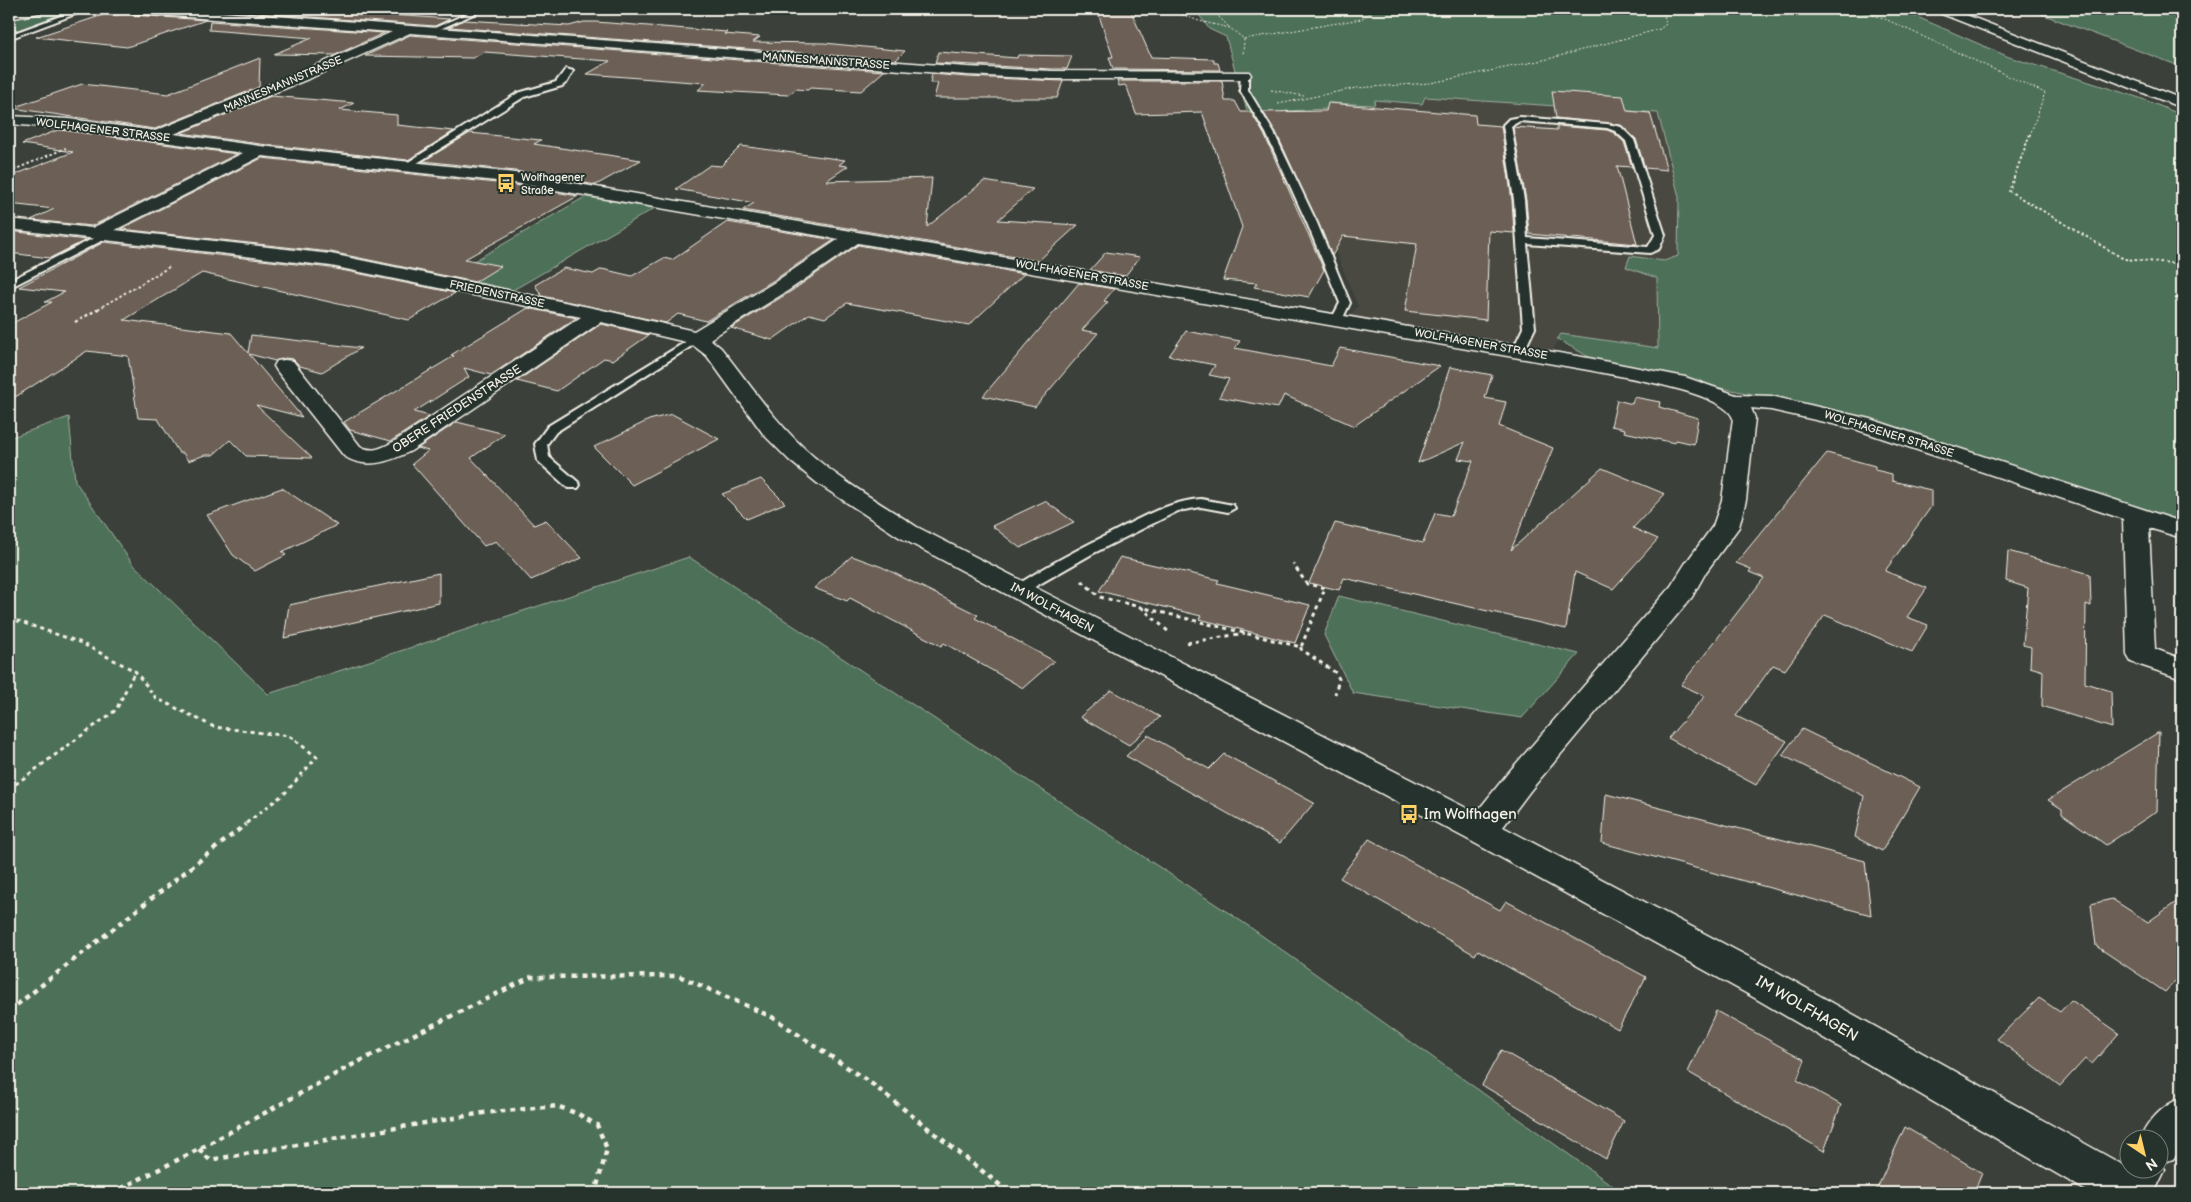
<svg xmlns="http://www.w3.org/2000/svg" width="2191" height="1202" font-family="'Balsamiq Sans',sans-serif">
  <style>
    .built { fill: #4a4a43 }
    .green { fill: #4d6f59; stroke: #a0b0a0 }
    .building { fill: #6c6057; stroke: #f4f1e8 }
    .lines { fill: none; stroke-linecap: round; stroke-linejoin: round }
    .lane-casing { stroke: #f4f1e8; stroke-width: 4 }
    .street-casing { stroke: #f4f1e8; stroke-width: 3 }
    .secondary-casing { stroke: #f4f1e8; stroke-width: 3 }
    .highway-casing { stroke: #f4f1e8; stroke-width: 3 }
    .path-far4 { stroke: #f4f1e8; stroke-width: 1; stroke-dasharray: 2 2; stroke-linecap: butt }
    .path-far3 { stroke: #f4f1e8; stroke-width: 2; stroke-dasharray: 2.5 2.5; stroke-linecap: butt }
    .path-far2 { stroke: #f4f1e8; stroke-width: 2.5; stroke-dasharray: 3 3; stroke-linecap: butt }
    .path-far1 { stroke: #f4f1e8; stroke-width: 3; stroke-dasharray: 4 4; stroke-linecap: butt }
    .path { stroke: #f4f1e8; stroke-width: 4.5; stroke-dasharray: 5 5; stroke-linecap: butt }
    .lane { fill: #26332d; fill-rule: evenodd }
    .street { fill: #26332d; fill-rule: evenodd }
    .secondary { fill: #26332d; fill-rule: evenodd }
    .highway { fill: #26332d; fill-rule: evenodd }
    .labels { text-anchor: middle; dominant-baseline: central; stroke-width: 4; stroke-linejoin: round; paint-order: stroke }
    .far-street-label { font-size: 11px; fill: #f4f1e8; stroke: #26332d }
    .far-poi-label { font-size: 11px; fill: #f4f1e8; stroke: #26332d; text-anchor: start }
    .street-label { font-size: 12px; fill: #f4f1e8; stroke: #26332d }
    .near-poi-label { font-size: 15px; fill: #f4f1e8; stroke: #26332d; text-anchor: start }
    .near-street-label { font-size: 15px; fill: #f4f1e8; stroke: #26332d }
  </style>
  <rect width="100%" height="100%" fill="#3b403a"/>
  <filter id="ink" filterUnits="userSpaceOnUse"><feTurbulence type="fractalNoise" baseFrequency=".02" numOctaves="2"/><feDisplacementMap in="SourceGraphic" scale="10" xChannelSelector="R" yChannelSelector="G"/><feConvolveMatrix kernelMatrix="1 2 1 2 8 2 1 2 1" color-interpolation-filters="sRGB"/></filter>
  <g filter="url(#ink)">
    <!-- built -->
    <path class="built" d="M1425,97L1658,113L1679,197L1678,256L1664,261L1630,256L1657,278L1658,349L1561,334L1552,352L1350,317L1358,306L1328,233L1286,111L1328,109L1330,103L1374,105L1375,100L1422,104Z"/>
    <!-- green -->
    <path class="green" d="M48,9H81L9,35V17Z
      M1195,9H1899L2009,57L2140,98L2182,115V524L1814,406L1716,387L1591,358L1557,339L1561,334L1658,348L1657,278L1626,267L1630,256L1664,261L1678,256L1679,197L1658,113L1425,97L1422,104L1375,100L1374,105L1330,103L1328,109L1286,111L1295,135L1256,137L1240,89L1226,37L1209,29Z
      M2028,9H2182V67Z
      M585,197L655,208L513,290L448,276Z
      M69,417L75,481L132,563L268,694L689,557L1247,925L1623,1193H9V438Z
      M1339,596L1579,654L1522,718L1353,693L1324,635Z"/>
    <!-- building -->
    <path class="building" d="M119,9H125L133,15L206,20L127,47L36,37L106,14L118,15Z
      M201,9H305L450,19L435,26Z
      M1130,9L1151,57L1214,59V63H1218L1220,70L1113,69L1109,57H1113L1097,10Z
      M464,20L569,26L584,22H596L727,32L724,34L760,37L753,42L824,43L905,51L896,60L449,27Z
      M210,21L384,33L335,55L274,54L312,38L209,30Z
      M410,35L884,71L861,91L810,88L808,90L796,89L788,95L698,90L706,83L587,74L610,61L484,52L473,58L365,56Z
      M938,52L1017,58L1018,55L1072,56L1067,69H1052L935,63Z
      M260,58L259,87L155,129L12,108L82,84L168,94Z
      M932,74L967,77L1063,81L1057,98H934L938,83H930Z
      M1117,81H1222L1225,101H1235L1241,112H1251L1264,134L1324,270L1309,297L1254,287L1257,283L1223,280L1242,227L1202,112L1136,114L1128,90L1125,85L1119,86Z
      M1552,91L1623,96L1627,111L1650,113L1667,170L1645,168L1636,139L1621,125L1556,118Z
      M271,96L354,103L340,110L397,115V125L454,131L408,160L260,144L181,133Z
      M1328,103L1475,115L1476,124L1501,126L1512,200L1514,233L1489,231L1486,320L1405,311L1417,244L1343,236L1332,256L1276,132L1263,112L1326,111Z
      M1557,126L1607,130L1614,133L1624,142L1632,167L1617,166L1637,244L1529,234L1526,200L1513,127L1557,130Z
      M58,130L69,131L237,154L92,226L31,220L54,209L9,204V177L73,152L22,144Z
      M470,133L541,140L534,144L641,160L596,185L515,171L423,161Z
      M741,146L845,160L839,165L848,166L826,181L932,178L927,227L984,181L1033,189L998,220L1078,225L1038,261L743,210L754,203L676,189L710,165L721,166Z
      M262,158L515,185L578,196L465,259L501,266L475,282L331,252L121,229Z
      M727,222L834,240L774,280L706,321L678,314L666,323L542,296L535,285L564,268L593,274L602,269L632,276L664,258L672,260Z
      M9,231L86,240L50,258L9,253Z
      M104,242L331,268L455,293L409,320L202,273L124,320L231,333L248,353L251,335L361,348L322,372L300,366L293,359L285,358L275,361L249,354L302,417L256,405L312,458L246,456L230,440L213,455H205L188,461L183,453H179L158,419L138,418L128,356L87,351L9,401V325L52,302H45L64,292L19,287Z
      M858,245L1024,274L969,325L847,303L825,318L809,314L772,340L731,328L790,292Z
      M1106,252L1140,257L1125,276L1090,270Z
      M1079,283L1114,289L1104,301L1108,302L1082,330L1098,333L1035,407L983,396Z
      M528,308L576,318L491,375L464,368L469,377L414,412L430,416L391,441L350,430L344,422L454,356L451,355Z
      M601,324L649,335L613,360L604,358L557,391L517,381Z
      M1186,331L1240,341L1235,348L1331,366L1340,348L1440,366L1354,426L1284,395L1278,408L1219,397L1229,379L1209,375L1215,365L1169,356Z
      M1450,367L1492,375L1485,398L1506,402L1499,426L1553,448L1511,550L1602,468L1665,494L1633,528L1658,539L1613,589L1575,572L1566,629L1344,578L1339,590L1309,583L1335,523L1423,543L1435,513L1451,516L1473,461L1458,459L1465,442L1418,463Z
      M1634,397L1660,402L1659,407L1698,418L1694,444L1676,440L1675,443L1624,432L1625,429L1611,426L1617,400L1632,404Z
      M672,414L719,439L632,485L594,447L649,420Z
      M457,422L505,434L471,458L534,525L546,520L582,558L531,580L496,541L484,546L412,464L428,451L418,448Z
      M1827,453L1875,466V470L1892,474V481L1931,490V507L1885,571L1927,588L1907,617L1928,625L1912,652L1825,615L1785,670L1773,665L1736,716L1787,741L1756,785L1668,738L1705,696L1681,685L1764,578L1749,572L1751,569L1736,563Z
      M761,479L785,503L747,519L722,494Z
      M282,488L337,525L282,552L286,555L255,571L233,555L207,515Z
      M1045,501L1074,522L1020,548L992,526Z
      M2008,551L2090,574L2091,606L2086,604L2085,683L2111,691L2112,728L2042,706L2043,671L2030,667L2031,647L2023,645L2028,588L2006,581Z
      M852,556L882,567L978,615L975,618L1054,661L1023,688L944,643L941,646L850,598L847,601L814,588Z
      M1120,557L1219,580L1217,583L1310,605L1295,643L1199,619L1201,616L1099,591Z
      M439,573V603L284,638L289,605Z
      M1111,690L1160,717L1129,745L1080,717Z
      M1802,729L1920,787L1882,851L1855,837L1864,796L1782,755Z
      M2159,732L2157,811L2106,845L2062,814V809L2048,800Z
      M1148,735L1209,769L1224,754L1314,803L1280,843L1126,756Z
      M1606,794L1865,861L1871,915L1602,843Z
      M1369,839L1500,910L1506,901L1646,977L1618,1029L1478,950L1475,955L1340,878Z
      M2182,898V973L2165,992L2096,946L2091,904L2112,899L2148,922Z
      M2039,998L2060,1012L2071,1000L2119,1033L2092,1064L2085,1059L2060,1086L1997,1039Z
      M1716,1011L1805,1060L1797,1080L1841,1105L1824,1151L1688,1072Z
      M1501,1050L1624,1121L1606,1159L1482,1085Z
      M1905,1127L1982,1173L1974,1193H1875Z"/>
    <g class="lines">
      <!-- lane casing -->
      <g class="lane-casing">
        <path id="lane" d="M80,9H89L9,39V35Z
          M477,9H485L433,32L428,31Z
          M566,69L573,71L567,82L562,86L524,97L409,168L402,166L518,93L556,82Z
          M1241,73L1248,75V90L1274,133L1317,223L1350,303L1341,322L1337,323L1331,320L1340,303L1307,223L1266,133L1240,90Z
          M1520,117L1607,124L1621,127L1634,140L1665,235L1659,249L1650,253L1527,244L1535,328L1524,351L1518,354L1512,351L1523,328L1514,200L1503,125L1509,119ZM1520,121L1607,128L1615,131L1626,141L1655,235L1648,247L1527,238L1524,200L1511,126Z
          M108,231L113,234L111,236L9,288V281Z
          M697,335L703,338L701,340L556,432L547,444L549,457L578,482L580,485L578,488H568L538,461L535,444L548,426Z
          M1201,499L1233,505L1235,508L1228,512L1201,507L1178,511L1092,554L1024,593H1014L1012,590L1014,587C1046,566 1080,548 1115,531C1142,517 1170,501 1201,499Z"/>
      </g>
      <!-- street casing -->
      <g class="street-casing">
        <path id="street" d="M127,9H179L967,67L1052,71L1249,72L1251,75L1249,78L1244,79H1052L967,75L410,33L313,77L174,134L260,146L515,173L1588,358L1685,377L1736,395L1771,396L1870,419L2182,522V538L2149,528L2155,649L2182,659V679L2131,662L2127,655L2123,519L1855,429L1771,410L1751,408L1755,418L1746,500L1739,527L1706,572L1692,597L1530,791L1503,827L1779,973L2123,1165L2128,1156V1170H2158V1140H2140C2147,1121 2164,1104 2182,1098V1148L2173,1159L2162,1163L2165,1170L2154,1193H2090L1753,997L1469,840L899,537L817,483L789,460L764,435L707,356L690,343L601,322L411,451C389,462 366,470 344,456L277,371L274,366L277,361L285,360L293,361L360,446C373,454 383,447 395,441L581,317L331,266L9,229V219L92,228L243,153L69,129L9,124V116L69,119L155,131L303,71L392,32L133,13ZM262,156L515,183L839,239L775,282L694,331L598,309L331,254L115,230ZM858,243L1588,370C1616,376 1723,391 1733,418L1722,500L1713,526L1685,564L1671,586L1508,773L1476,813L917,527C879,502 837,479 804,448C772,418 748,382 721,348L710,339L789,290Z"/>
      </g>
      <!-- secondary casing -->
      <g class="secondary-casing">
        <path id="secondary" d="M22,9H46L44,12L9,19V11Z"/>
      </g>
      <!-- highway casing -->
      <g class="highway-casing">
        <path id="highway" d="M1935,9H1951L2182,99V108L1937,12Z"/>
      </g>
      <!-- path-far4 -->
      <path class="path-far4" d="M1167,9L1199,21L1230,28L1244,39L1243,55
        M1216,9L1219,17L1230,28
        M1854,9L1883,18L2045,93L2030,135
        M1244,39L1361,19L1376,9
        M1271,90L1304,96
        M1278,104L1356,88L1431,83L1548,59L1660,29L1666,24L1663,9"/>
      <!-- path-far3 -->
      <path class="path-far3" d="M2030,134L2009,191L2124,259L2182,264
        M9,172L66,148
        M98,309L169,267"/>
      <!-- path-far2 -->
      <path class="path-far2" d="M75,322L100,308"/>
      <!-- path-far1 -->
      <path class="path-far1" d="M1082,581L1100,597L1301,647L1325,588L1307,584L1293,564
        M1141,607L1170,633
        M9,618L79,642L135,671L156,698L214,727L289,736L317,757L285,793L244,825
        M1187,643L1245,633
        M1301,647V649L1336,673L1339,679L1335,694
        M9,789L116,710L135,671"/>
      <!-- path -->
      <path class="path" d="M9,1011L246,824
        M199,1149L210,1160L483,1113L557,1106L578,1114L597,1125L607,1149L595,1193
        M112,1193L199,1149L352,1065L531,977L679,976L772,1017L872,1084L1010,1193"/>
      <!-- lane -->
      <use href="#lane" class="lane"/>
      <!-- street -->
      <use href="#street" class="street"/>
      <!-- secondary -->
      <use href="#secondary" class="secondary"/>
      <!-- highway -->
      <use href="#highway" class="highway"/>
    </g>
  </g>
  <!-- icons -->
  <defs>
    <g id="bus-bare" transform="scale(1.5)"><path d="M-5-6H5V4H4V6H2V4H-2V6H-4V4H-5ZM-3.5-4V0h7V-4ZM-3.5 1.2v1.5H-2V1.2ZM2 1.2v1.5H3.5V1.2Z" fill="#ffd166" stroke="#26332d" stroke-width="2.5" paint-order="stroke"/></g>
  </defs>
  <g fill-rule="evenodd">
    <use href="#bus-bare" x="506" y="183"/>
    <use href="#bus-bare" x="1409" y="814"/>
  </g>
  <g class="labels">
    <!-- far-street labels -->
    <g class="far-street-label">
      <text transform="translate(826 61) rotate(4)">MANNESMANNSTRASSE</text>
      <text transform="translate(283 84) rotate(-23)">MANNESMANNSTRASSE</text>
      <text transform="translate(103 130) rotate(7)">WOLFHAGENER STRASSE</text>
      <text transform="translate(1082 275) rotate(10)">WOLFHAGENER STRASSE</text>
      <text transform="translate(497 294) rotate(12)">FRIEDENSTRASSE</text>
      <text transform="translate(1481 344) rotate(10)">WOLFHAGENER STRASSE</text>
      <text transform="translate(1889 434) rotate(17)">WOLFHAGENER STRASSE</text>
    </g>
    <!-- far-poi labels -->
    <g class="far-poi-label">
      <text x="521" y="177">Wolfhagener<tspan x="521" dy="13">Straße</tspan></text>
    </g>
    <!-- street labels -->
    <g class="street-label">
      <text transform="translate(457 409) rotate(-33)">OBERE FRIEDENSTRASSE</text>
      <text transform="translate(1052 608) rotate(28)">IM WOLFHAGEN</text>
    </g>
    <!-- near-poi labels -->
    <g class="near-poi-label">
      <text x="1424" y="814">Im Wolfhagen</text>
    </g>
    <!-- near-street labels -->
    <g class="near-street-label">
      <text transform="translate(1807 1009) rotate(30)">IM WOLFHAGEN</text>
    </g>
  </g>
  <!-- margin -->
  <rect width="2191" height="1202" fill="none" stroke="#26332d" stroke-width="30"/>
  <rect x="15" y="15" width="2161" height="1172" fill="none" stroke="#f4f1e8" stroke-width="2" filter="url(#ink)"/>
  <!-- north arrow -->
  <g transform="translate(2144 1154) rotate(145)"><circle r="24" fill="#26332d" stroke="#787f78"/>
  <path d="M0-4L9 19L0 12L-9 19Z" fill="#ffd166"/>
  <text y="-8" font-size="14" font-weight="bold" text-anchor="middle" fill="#f4f1e8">N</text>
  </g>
</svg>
